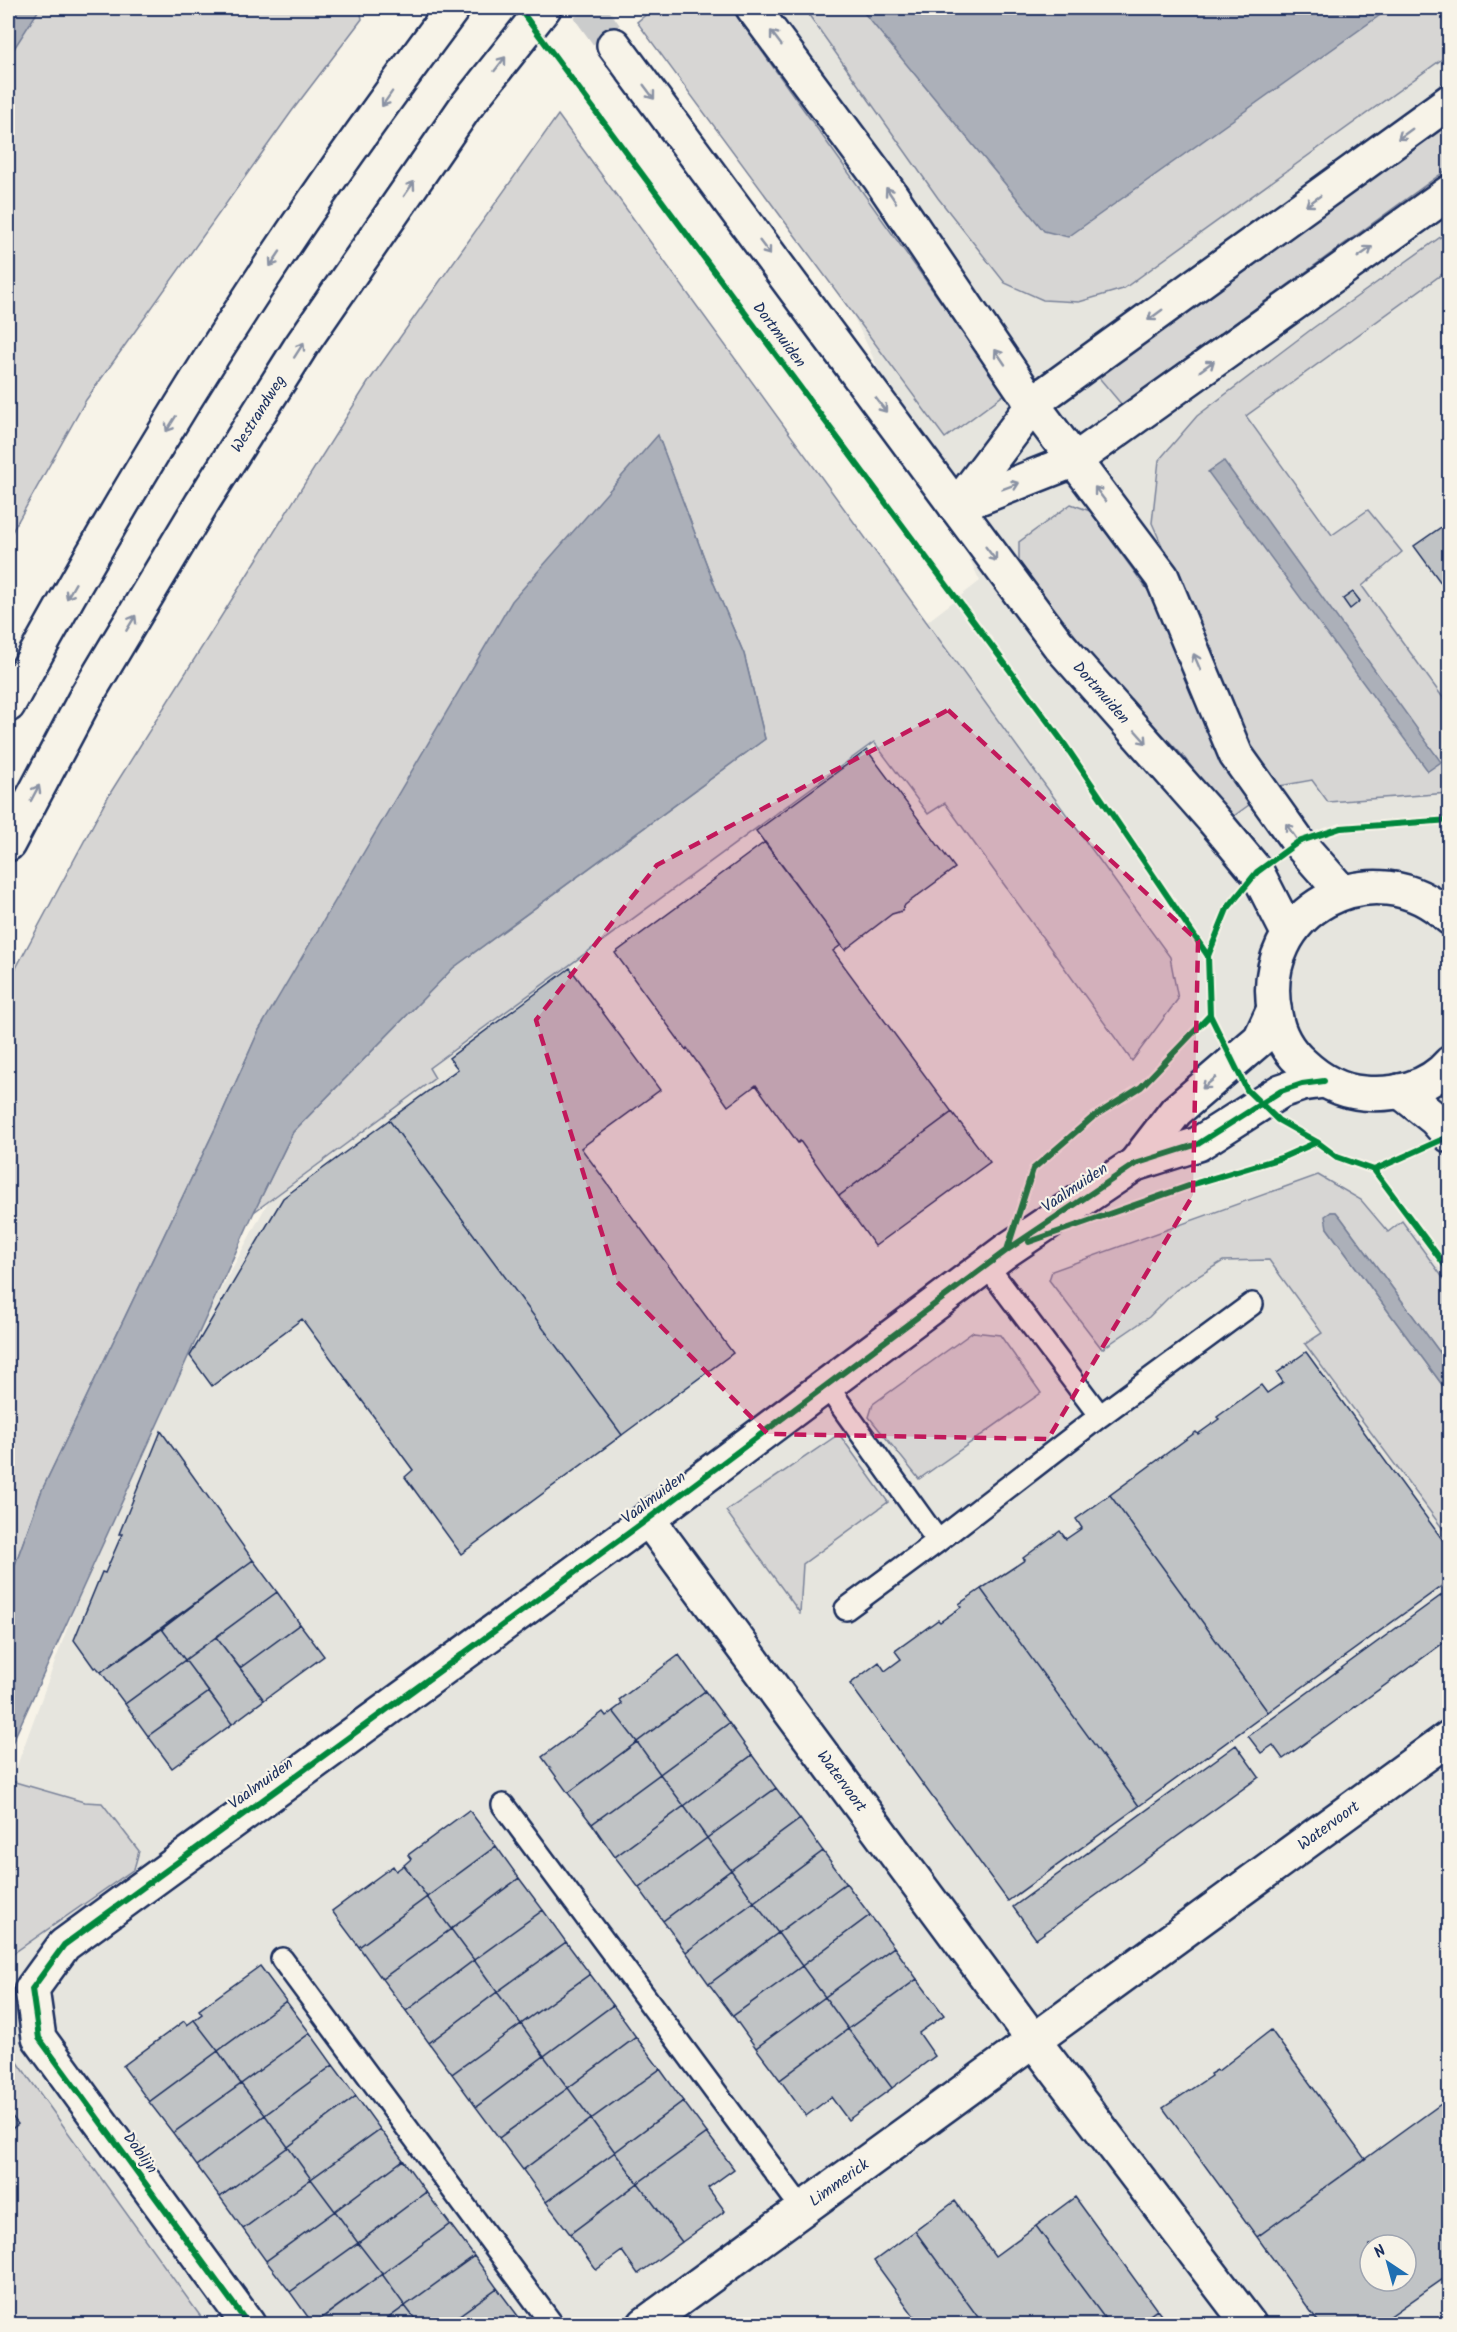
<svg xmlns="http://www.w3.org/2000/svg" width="1457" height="2332" font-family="Kalam,sans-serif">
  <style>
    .built { fill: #e6e5de; fill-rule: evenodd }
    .green { fill: #d7d6d4; stroke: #798299; stroke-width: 1.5 }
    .water { fill: #acb0b9; stroke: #727c95; stroke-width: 1.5 }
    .building { fill: #c0c3c5; stroke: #1b2f5e; stroke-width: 1.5; fill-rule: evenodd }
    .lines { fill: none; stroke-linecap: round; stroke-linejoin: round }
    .primary-tunnel { stroke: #cbcccc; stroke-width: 33; stroke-dasharray: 33 16; stroke-linecap: butt }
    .service-casing { stroke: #1b2f5e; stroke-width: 26 }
    .minor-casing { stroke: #1b2f5e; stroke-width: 38 }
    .secondary-casing { stroke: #1b2f5e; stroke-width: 38 }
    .primary-casing { stroke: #1b2f5e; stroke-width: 38 }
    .motorway-casing { stroke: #1b2f5e; stroke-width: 38 }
    .service { stroke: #f7f3e8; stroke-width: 21 }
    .minor { stroke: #f7f3e8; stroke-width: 33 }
    .secondary { stroke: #f7f3e8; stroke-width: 33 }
    .primary { stroke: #f7f3e8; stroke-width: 33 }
    .motorway { stroke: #f7f3e8; stroke-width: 33 }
    .cycleway-casing { stroke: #f7f3e8; stroke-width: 10 }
    .cycleway { stroke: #00873e; stroke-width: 6 }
    .oneway { stroke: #8991a3 }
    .marked { fill: #c2185b; fill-opacity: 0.2; stroke: #c2185b; stroke-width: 4.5; stroke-dasharray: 12 8; stroke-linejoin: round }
    .labels { text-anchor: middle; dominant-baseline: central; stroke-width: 4.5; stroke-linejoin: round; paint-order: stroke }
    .street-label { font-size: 16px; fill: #1b2f5e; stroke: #f7f3e8 }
  </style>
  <rect width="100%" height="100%" fill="#f7f3e8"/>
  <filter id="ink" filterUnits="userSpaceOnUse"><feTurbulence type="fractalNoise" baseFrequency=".0167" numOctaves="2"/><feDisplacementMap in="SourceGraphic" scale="12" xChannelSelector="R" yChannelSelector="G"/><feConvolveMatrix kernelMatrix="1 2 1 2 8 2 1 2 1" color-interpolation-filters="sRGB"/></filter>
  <g filter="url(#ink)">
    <!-- built -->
    <path class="built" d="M706,8H1449V2324H8V1790L104,1528L176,1373L303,1137L455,986L980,581ZM1370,2245H1406V2281H1370Z"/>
    <!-- green -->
    <path class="green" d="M8,8H360L362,19L292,111L86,400L8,539Z
      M654,8H731L1006,393L945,438L637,22Z
      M804,8H1449V54L1123,289L1079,302L1043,300L1005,283L938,198Z
      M558,115L1170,957L1178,999L1132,1061L945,803L928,814L874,742L429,1068L435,1078L254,1212L293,1132L453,968L765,739L744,654L714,584L658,436L259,1030L215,1129L42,1490L8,1584V983L109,795L369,381Z
      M1449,118V168L1122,405L1095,373Z
      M1449,231V269L1246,416L1332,535L1368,510L1402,552L1362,586L1449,706V793L1328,802L1312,780L1274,787L1258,763L1152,523L1159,460L1197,416L1313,328Z
      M1071,504L1090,511L1155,600L1253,802L1231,818L1183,756L1099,667L1019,562V542Z
      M1318,1175L1361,1200L1388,1232L1402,1221L1449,1286V1365L1341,1218L1336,1212H1331L1327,1228L1449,1394V1537L1305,1344L1322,1333L1269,1260L1223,1261L1176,1290L1149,1317L1102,1349L1049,1280L1052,1271Z
      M973,1332L1000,1335L1041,1393L919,1479L869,1417L873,1404Z
      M839,1434L888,1502L803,1564L800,1613L726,1511Z
      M8,1780L84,1802L102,1803L139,1851L134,1869L8,1957Z
      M8,2048L26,2074L206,2324H8Z"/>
    <!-- water -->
    <path class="water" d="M8,8H40L8,58Z
      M860,8H1390L1068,237L1044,231Z
      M658,435L714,584L744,654L765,739L453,968L293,1132L254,1212L8,1752V1584L42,1490L215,1129L259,1030L512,601Z
      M1224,461L1441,762L1428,771L1208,472Z
      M1331,1212H1336L1341,1218L1449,1365V1394L1327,1228L1325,1216Z"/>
    <!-- building -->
    <path class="building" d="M1450,521V583L1444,587L1414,546Z
      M1353,592L1360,601L1350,609L1343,599Z
      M867,750L955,868L905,905L902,911L892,914L845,950L756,831Z
      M765,842L841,945L833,951L952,1112L839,1196L800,1141L798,1143L756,1085L728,1106L687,1048L686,1050L615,953Z
      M570,968L660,1090L581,1148L733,1353L622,1435L389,1120L458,1069L449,1058Z
      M952,1112L990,1162L875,1246L839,1196Z
      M389,1120L622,1435L461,1554L405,1477L413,1470L302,1319L212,1386L190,1356L283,1198Z
      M1306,1352L1450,1550V1580L1268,1712L1110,1495L1196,1432L1198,1434L1219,1419L1217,1417L1261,1385L1267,1393L1283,1382L1277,1373Z
      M161,1431L253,1560L101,1672L96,1667L94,1668L74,1640L102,1572L105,1573L122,1534H119Z
      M1110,1495L1268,1712L1139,1806L981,1589L1025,1560L1023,1558L1060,1531L1066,1539L1082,1528L1076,1519Z
      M253,1560L277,1592L185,1660L162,1629Z
      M981,1589L1139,1806L1008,1901L850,1684L879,1662L885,1671L901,1659L895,1651L938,1620L940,1622L961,1607L959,1604Z
      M1450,1589V1638L1283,1759L1273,1745L1261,1753L1248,1736Z
      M277,1592L300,1624L240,1668L216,1637Z
      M300,1624L324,1656L264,1700L240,1668Z
      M162,1629L185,1660L125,1704L101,1672Z
      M216,1637L264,1700L232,1724L185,1660Z
      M679,1655L705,1691L637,1742L613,1711L622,1704L619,1700Z
      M185,1660L209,1692L148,1736L125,1704Z
      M705,1691L729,1723L660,1774L637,1742Z
      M209,1692L232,1724L172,1768L148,1736Z
      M613,1711L637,1742L568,1793L542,1757L603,1712L606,1716Z
      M729,1723L752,1755L684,1806L660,1774Z
      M637,1742L660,1774L592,1824L568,1793Z
      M1236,1745L1259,1777L1036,1939L1013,1907Z
      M752,1755L776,1788L707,1838L684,1806Z
      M660,1774L684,1806L615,1857L592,1824Z
      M776,1788L800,1819L731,1870L707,1838Z
      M684,1806L707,1838L639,1888L615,1857Z
      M469,1810L496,1846L427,1897L404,1865L411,1859L408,1855Z
      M800,1819L823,1851L754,1902L731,1870Z
      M707,1838L731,1870L663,1921L639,1888Z
      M496,1846L519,1878L451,1929L427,1897Z
      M823,1851L846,1883L778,1933L754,1902Z
      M404,1865L427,1897L359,1947L332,1911L393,1866L396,1871Z
      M731,1870L754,1902L686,1952L663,1921Z
      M519,1878L543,1910L474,1960L451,1929Z
      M846,1883L870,1915L802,1966L778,1933Z
      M427,1897L451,1929L382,1979L359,1947Z
      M754,1902L778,1933L709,1984L686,1952Z
      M543,1910L566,1942L497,1992L474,1960Z
      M870,1915L894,1947L825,1997L802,1966Z
      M451,1929L474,1960L406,2011L382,1979Z
      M778,1933L802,1966L733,2016L709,1984Z
      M566,1942L590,1974L521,2024L497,1992Z
      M894,1947L917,1979L848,2029L825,1997Z
      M474,1960L497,1992L429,2043L406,2011Z
      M260,1966L286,2001L218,2051L194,2020L202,2014L199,2010Z
      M802,1966L825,1997L756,2048L733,2016Z
      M590,1974L613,2005L544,2056L521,2024Z
      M917,1979L944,2015L919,2033L935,2056L892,2088L848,2029Z
      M497,1992L521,2024L452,2074L429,2043Z
      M825,1997L848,2029L780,2080L756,2048Z
      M286,2001L310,2033L241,2084L218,2051Z
      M613,2005L636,2037L568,2088L544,2056Z
      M194,2020L218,2051L149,2102L123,2066L184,2021L187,2025Z
      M521,2024L544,2056L476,2107L452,2074Z
      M848,2029L892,2088L848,2120L831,2097L806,2116L780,2080Z
      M1271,2030L1365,2159L1257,2237L1163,2108L1211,2076L1210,2074L1217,2070L1218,2071Z
      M310,2033L333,2065L265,2115L241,2084Z
      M636,2037L660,2069L591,2119L568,2088Z
      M218,2051L241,2084L173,2133L149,2102Z
      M544,2056L568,2088L499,2138L476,2107Z
      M333,2065L356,2096L288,2147L265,2115Z
      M660,2069L683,2101L615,2152L591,2119Z
      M241,2084L265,2115L197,2166L173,2133Z
      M568,2088L591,2119L523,2170L499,2138Z
      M356,2096L380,2129L311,2179L288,2147Z
      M683,2101L707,2133L638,2183L615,2152Z
      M1441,2104L1450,2115V2274L1379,2324H1320L1257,2237ZM1370,2245H1406V2281H1370Z
      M10,2114L18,2124L9,2131L8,2115Z
      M265,2115L288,2147L220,2197L197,2166Z
      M591,2119L615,2152L546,2202L523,2170Z
      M380,2129L403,2160L335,2211L311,2179Z
      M707,2133L734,2169L708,2188L725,2211L682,2242L638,2183Z
      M288,2147L311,2179L243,2229L220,2197Z
      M615,2152L638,2183L570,2234L546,2202Z
      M403,2160L426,2192L358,2243L335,2211Z
      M311,2179L335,2211L266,2261L243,2229Z
      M638,2183L682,2242L638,2274L622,2251L596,2270L570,2234Z
      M426,2192L450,2224L382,2274L358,2243Z
      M1075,2197L1157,2310L1137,2324H1109L1036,2226Z
      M955,2201L995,2256L1036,2226L1109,2324H983L915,2231Z
      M335,2211L358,2243L290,2292L266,2261Z
      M450,2224L474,2256L405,2306L382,2274Z
      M915,2231L918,2235L983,2324H902L914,2316L874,2261Z
      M358,2243L382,2274L313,2324L290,2292Z
      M474,2256L497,2288L447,2324H419L405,2306Z
      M382,2274L405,2306L380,2324H314Z
      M497,2288L524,2324H447Z
      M405,2306L419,2324H380Z
      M1157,2310L1168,2324H1137Z"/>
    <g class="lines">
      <!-- primary-tunnel -->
      <path class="primary-tunnel" d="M587,8L614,45"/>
      <!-- service casing -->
      <g class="service-casing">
        <path id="service" d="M827,1386L938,1541L1100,1416L987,1266
          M1100,1416L1252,1304
          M846,1609L938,1541
          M503,1805L803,2210
          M282,1959L552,2324"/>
      </g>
      <!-- minor casing -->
      <g class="minor-casing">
        <g id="minor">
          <path d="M1400,1091L1435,1119L1450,1136"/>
          <path d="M1135,1164L1176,1111L1260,1039L1274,1009"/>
          <path id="s1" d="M648,1519L1034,2041L1249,2324"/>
          <path d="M248,2324L39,2038L32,1989L64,1945L648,1519L1007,1250L1135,1164L1198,1144L1281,1091L1302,1084L1324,1081"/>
          <path id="s2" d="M645,2324L1450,1737"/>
        </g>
      </g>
      <!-- secondary casing -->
      <g class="secondary-casing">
        <g id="secondary">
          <path d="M1033,405L1162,577L1236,755L1298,842L1342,892"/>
          <path id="s3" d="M956,507L1058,644L1212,818L1257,872L1288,933"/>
          <path d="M1450,918C1374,846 1254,911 1275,1014C1278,1033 1288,1051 1303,1064C1320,1080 1339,1091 1363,1093C1394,1096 1429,1088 1450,1063"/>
        </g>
      </g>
      <!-- primary casing -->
      <g class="primary-casing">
        <path id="primary" d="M753,8L880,179L1033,405
          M614,45L956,507"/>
      </g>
      <!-- motorway casing -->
      <g class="motorway-casing">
        <g id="motorway">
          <path d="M956,507L1033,405L1041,397L1450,101"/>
          <path d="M956,507L1075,460L1450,192"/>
          <path d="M8,705C91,553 179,403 275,259C332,173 392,90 453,8"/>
          <path id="s4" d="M8,844L87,695L202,503L301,346L464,109L544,8"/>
        </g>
      </g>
      <!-- service -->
      <use href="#service" class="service"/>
      <!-- minor -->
      <use href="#minor" class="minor"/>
      <!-- secondary -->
      <use href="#secondary" class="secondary"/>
      <!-- primary -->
      <use href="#primary" class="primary"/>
      <!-- motorway -->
      <use href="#motorway" class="motorway"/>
      <!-- cycleway casing -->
      <g class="cycleway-casing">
        <path id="cycleway" d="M519,8L1063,742L1208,956L1210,1015L1247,1090L1278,1120L1317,1142L1337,1157L1374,1170L1450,1272
          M1208,956L1227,909L1257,872L1298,842L1341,828L1450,820
          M1374,1170L1450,1136
          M1029,1242L1197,1183L1281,1158L1317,1142
          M1007,1250L1033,1169L1093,1117L1141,1087L1210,1015
          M248,2324L39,2038L32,1989L64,1945L648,1519L1007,1250L1135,1164L1198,1144L1281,1091L1302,1084L1324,1081"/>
      </g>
      <!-- cycleway -->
      <use href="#cycleway" class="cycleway"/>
    </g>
    <!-- one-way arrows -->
    <defs><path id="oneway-shaft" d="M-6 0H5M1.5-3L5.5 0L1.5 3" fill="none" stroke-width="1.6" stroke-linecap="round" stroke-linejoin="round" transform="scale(1.5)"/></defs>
    <g class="oneway">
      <use href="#oneway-shaft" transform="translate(776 38) rotate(-127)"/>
      <use href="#oneway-shaft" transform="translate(500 64) rotate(-52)"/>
      <use href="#oneway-shaft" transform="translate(649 92) rotate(53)"/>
      <use href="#oneway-shaft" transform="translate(387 99) rotate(125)"/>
      <use href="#oneway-shaft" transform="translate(1405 134) rotate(144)"/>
      <use href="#oneway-shaft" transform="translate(409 189) rotate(-55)"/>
      <use href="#oneway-shaft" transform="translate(891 195) rotate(-124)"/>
      <use href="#oneway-shaft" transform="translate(1313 201) rotate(144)"/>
      <use href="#oneway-shaft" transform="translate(765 248) rotate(53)"/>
      <use href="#oneway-shaft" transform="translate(1365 252) rotate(-35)"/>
      <use href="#oneway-shaft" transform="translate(275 259) rotate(124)"/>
      <use href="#oneway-shaft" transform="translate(1155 315) rotate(144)"/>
      <use href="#oneway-shaft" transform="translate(299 350) rotate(-57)"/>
      <use href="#oneway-shaft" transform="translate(1000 357) rotate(-124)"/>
      <use href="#oneway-shaft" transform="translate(1207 366) rotate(-36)"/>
      <use href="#oneway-shaft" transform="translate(881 405) rotate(53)"/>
      <use href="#oneway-shaft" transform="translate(171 424) rotate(122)"/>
      <use href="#oneway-shaft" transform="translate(1011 486) rotate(-21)"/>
      <use href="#oneway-shaft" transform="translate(1100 494) rotate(-127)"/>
      <use href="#oneway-shaft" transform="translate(991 554) rotate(53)"/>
      <use href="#oneway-shaft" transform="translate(71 591) rotate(120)"/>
      <use href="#oneway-shaft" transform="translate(131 623) rotate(-59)"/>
      <use href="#oneway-shaft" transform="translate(1197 662) rotate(-113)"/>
      <use href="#oneway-shaft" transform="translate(1141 737) rotate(48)"/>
      <use href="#oneway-shaft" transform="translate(35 793) rotate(-62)"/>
      <use href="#oneway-shaft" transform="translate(1291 831) rotate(-125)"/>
      <use href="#oneway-shaft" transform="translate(1209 1083) rotate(140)"/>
    </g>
  </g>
  <!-- marked area -->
  <path class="marked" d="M948,710L1198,941L1193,1195L1048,1439L768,1434L617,1282L536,1020L657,865Z"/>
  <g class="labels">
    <!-- street labels -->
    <g class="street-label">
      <text transform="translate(779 335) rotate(53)">Dortmuiden</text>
      <text stroke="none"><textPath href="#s4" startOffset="498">Westrandweg</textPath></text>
      <text stroke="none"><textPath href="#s3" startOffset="236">Dortmuiden</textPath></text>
      <text transform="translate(1075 1188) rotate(-34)">Vaalmuiden</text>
      <text transform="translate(654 1498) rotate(-37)">Vaalmuiden</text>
      <text stroke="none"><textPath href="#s1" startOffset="326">Watervoort</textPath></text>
      <text transform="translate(261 1784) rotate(-36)">Vaalmuiden</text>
      <text stroke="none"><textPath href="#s2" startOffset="846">Watervoort</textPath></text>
      <text transform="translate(140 2153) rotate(54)">Doblijn</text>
      <text stroke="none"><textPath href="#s2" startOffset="240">Limmerick</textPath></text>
    </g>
  </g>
  <!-- margin -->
  <rect width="1457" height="2332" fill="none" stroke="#f7f3e8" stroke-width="30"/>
  <rect x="15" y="15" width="1427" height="2302" fill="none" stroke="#1b2f5e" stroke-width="2" filter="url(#ink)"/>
  <!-- north arrow -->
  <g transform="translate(1388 2263) rotate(324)"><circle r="28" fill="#f7f3e8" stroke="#9fa5b1" stroke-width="1.5"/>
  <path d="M0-4.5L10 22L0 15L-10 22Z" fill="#1f6fb2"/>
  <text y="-9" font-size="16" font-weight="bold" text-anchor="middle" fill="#1b2f5e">N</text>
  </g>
</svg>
